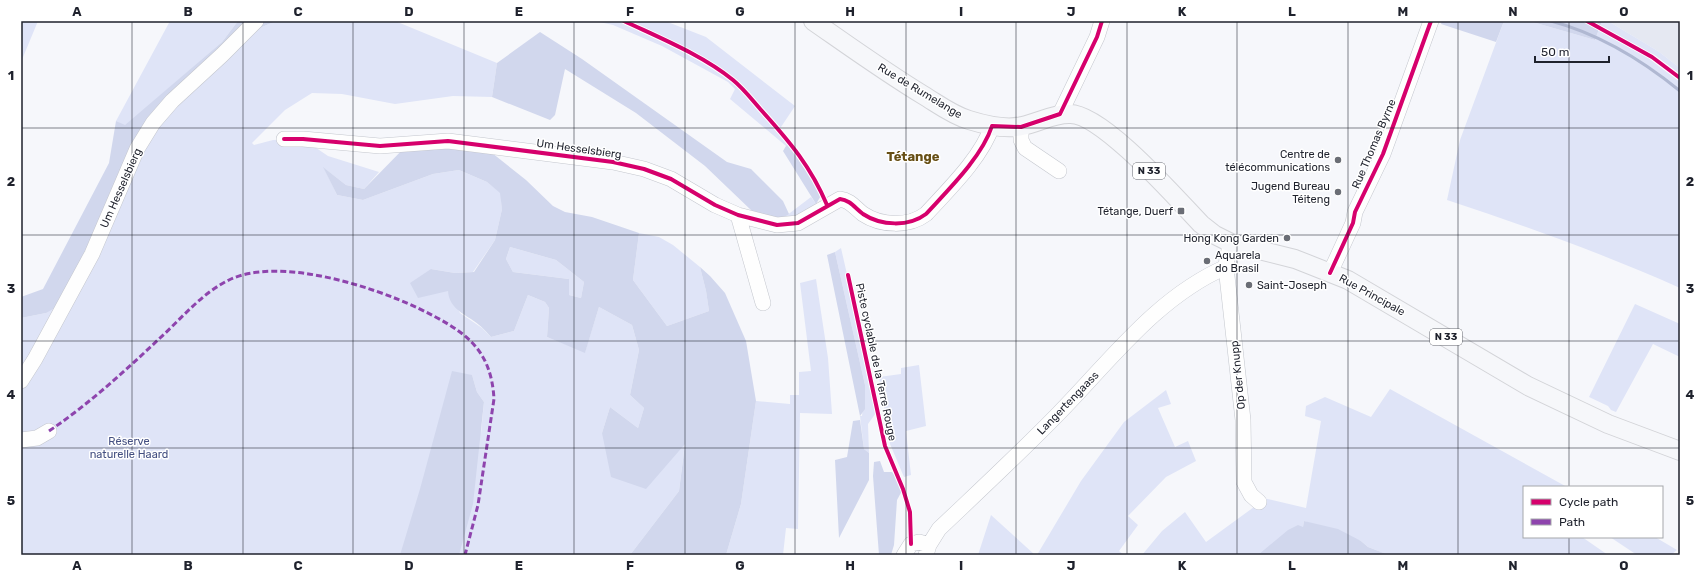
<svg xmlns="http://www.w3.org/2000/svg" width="1701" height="576" font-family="Rubik,sans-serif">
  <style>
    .built { fill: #e5e8f2 }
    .green { fill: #dfe4f7; fill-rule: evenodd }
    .forest { fill: #d1d7ed; fill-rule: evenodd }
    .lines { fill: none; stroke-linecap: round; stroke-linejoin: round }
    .stream { stroke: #b0b8d2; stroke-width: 3 }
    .minor-casing { stroke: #c4c7ce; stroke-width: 16 }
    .major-casing { stroke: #d3d4d8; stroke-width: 20 }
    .minor { stroke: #fefefe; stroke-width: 15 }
    .major { stroke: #f6f7fa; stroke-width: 18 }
    .quiet { stroke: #8e44ad; stroke-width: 3; stroke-dasharray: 6 3; stroke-linecap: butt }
    .cycleway-casing { stroke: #fff; stroke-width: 6 }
    .cycleway { stroke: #d6006c; stroke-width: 4 }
    .grid { fill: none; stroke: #1f222d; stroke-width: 1; stroke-opacity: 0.55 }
    .poi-dot { fill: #6a6d75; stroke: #fff; stroke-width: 1.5 }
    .labels { text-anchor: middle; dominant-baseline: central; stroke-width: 3; stroke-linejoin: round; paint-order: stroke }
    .shield { fill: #fff; stroke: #62646c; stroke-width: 1 }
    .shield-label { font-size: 10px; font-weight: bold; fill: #1f222d }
    .street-label { font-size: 11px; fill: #1f222d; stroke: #fff }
    .poi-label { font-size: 11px; fill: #1f222d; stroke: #fff; text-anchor: end }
    .park-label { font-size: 11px; fill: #434f81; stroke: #fff }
    .quarter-label { font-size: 13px; font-weight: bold; fill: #674f15; stroke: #fff }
    .neatline { fill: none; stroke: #1f222d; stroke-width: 1.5 }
    .grid-label { font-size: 13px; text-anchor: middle; font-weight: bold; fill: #1f222d }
  </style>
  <rect width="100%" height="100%" fill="#f6f7fb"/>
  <!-- built -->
  <path class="built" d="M1608,21H1680V68L1658,51Z"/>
  <!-- green -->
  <path class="green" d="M21,21H38L21,62Z
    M170,21H238L222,42L125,126L116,121Z
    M276,21H395L497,63L492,97L453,96L395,104L342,94L312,93L285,110L252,143L254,145L273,140L303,139L328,156L379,172L364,189L346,185L324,168L337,195L363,200L433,174L459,170L487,182L501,193L502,209L495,240L473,272L455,273L431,269L448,291L460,313L482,328L491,337L514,331L528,295L545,302L549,308L547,337L585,352L599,307L632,325L639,350L630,395L644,408L638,428L610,407L602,433L685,443L679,491L630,555H21V318L46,313L137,149L253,24L262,27ZM472,375L477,392L484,402L481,433Z
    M595,21H665L706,37L795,106L779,130L789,141L786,146L730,99L735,89L728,82L662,46L613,25Z
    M1504,21H1529L1595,40L1602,21H1608L1658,51L1680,68V288C1604,254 1526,226 1447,200L1460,140Z
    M811,197L816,204L797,218L782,219Z
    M639,233L659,237L673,245L700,267L706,291L709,311L667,326L633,280Z
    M510,247L556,260L584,282L581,298L569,295V279L513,272L506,259Z
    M841,248L878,410L868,424L869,453L864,449L860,416H862L865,385L835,252Z
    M816,279L828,358L832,414L800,413L798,529L786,528L783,555H726L741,504L756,401L790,404V395H799V372L811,371L800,283Z
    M1635,304L1680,324V357L1653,344L1616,412L1611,410L1608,406L1589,397Z
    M919,365L926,426L906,431L911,475L904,477L890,444L879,377L901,374V368Z
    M1390,389L1567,487H1524V537H1582L1608,555H1389L1368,547L1361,541L1304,521L1303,527L1373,555H1142L1162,531L1185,512L1206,542L1254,507L1259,497L1306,508L1321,421L1305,416L1306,406L1325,397L1371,417Z
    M1166,390L1171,404L1158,408L1175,447L1188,441L1196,461L1166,477L1128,516L1138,525L1119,551L1124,555H1037L1081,481L1124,422Z
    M991,515L1035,555H978Z
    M1610,537H1655L1677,550L1671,555H1637Z"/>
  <!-- forest -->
  <path class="forest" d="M238,21H276L262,27L253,24L153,123L67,301L46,313L21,318V297L43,289L109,163L116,121L125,125L222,42Z
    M1442,21H1504L1496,42L1441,24Z
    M1529,21H1602L1595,40Z
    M540,32L582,59L727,162L751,169L783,201L789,214L782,219L752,211L705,166L636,113L565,69L555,115L550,120L492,97L497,63Z
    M789,141L805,162L822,194L816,204L783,151Z
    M408,144L482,145L526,180L553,206L565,212L592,217L639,233L633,280L667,326L709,311L706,291L700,267L710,276L725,293L746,341L756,401L741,504L726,555H630L679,491L685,444L646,489L611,477L602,433L610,407L638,428L644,408L630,395L639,350L632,325L599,307L585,353L547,337L549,308L545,302L528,295L514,331L491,337C485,330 479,324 471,319C460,312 449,306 448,291L418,298L410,283L431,269L455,273L474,272L495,240L502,209L500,193L487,182L459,170L433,174L363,200L337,195L323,167L346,185L364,189ZM510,247L556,260L584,282L581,298L569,295V279L513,272L506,259Z
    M835,252L865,385V409L860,416L827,255Z
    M452,371L472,375L477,392L484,402L473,504L459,555H400L420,489Z
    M860,420L864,449L869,453V480L839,538L835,460L847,457L853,421Z
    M880,461L884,472H892L898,478L903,489L897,500L894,545L891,555H879L873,476L874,462Z
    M1304,521L1338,529L1361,541L1368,547L1389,555H1258L1288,530L1298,525L1303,527Z"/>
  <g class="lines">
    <!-- stream -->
    <path class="stream" d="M1551,21C1600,34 1642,60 1680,91"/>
    <!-- minor casing -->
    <g class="minor-casing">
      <path id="minor" d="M1060,114L1097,37L1102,21
        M1021,127V140L1025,148L1059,171
        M284,139H303L380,146L448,141L613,162L644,169L671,179L715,205L738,215L777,225L798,223L840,199C850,200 855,208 863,214C881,226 909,227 926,214C948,190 982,157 992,126
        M738,215L763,303
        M1231,243L1227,258L1226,267L1243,420L1244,482L1251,495L1259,502
        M1330,273L1353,223L1355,212L1383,154L1431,21
        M21,381L35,359L92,254L137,149L153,123L172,101L222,55L256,21
        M21,440L37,438L49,431
        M904,555L911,544L919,542L929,545
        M926,555L929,545L939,529C979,491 1020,453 1059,413C1110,361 1157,297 1226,267"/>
    </g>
    <!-- major casing -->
    <g class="major-casing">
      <path id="major" d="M813,21C849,46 885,72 923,95C938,104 952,115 969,120C985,125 1005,130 1022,126C1038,123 1052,114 1069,114C1101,112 1177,199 1201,224L1215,235L1231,243L1295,259L1348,280L1528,386L1608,424L1680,451"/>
    </g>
    <!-- minor -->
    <use href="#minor" class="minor"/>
    <!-- major -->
    <use href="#major" class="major"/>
    <!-- quiet -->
    <path class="quiet" d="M49,431C89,404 125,371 160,338C182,318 202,293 229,280C278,256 371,286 418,308C462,330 491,346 494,399L478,505L465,555"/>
    <!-- cycleway casing -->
    <g class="cycleway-casing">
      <path id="cycleway" d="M624,21C660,38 702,55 733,80C744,89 753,101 762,111C790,142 811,167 827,205
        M1587,21L1652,57L1680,78
        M284,139H303L380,146L448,141L613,162L644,169L671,179L715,205L738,215L777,225L798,223L840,199C850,200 855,208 863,214C881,226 909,227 926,214C948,190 982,157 992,126L1021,127L1060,114L1097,37L1102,21
        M1330,273L1353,223L1355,212L1383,154L1431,21
        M848,275L885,446L903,489L910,512L911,544"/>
    </g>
    <!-- cycleway -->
    <use href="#cycleway" class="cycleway"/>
  </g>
  <!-- grid -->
  <path class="grid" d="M132,21V555M243,21V555M353,21V555M464,21V555M574,21V555M685,21V555M795,21V555M906,21V555M1016,21V555M1127,21V555M1237,21V555M1348,21V555M1458,21V555M1569,21V487M21,128H1680M21,235H1680M21,341H1680M21,448H1680M1569,537V555"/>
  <!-- markers -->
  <g class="poi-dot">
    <circle cx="1338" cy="160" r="4"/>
    <circle cx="1338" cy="192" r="4"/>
    <rect x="1177" y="207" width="8" height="8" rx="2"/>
    <circle cx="1287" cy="238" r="4"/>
    <circle cx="1207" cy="261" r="4"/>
    <circle cx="1249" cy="285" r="4"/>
  </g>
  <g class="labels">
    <!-- shield labels -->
    <g class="shield">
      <rect x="1133" y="163" width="32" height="16" rx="3"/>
      <rect x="1430" y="329" width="32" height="16" rx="3"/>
    </g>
    <g class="shield-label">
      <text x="1149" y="171">N 33</text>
      <text x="1446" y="337">N 33</text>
    </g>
    <!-- street labels -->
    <g class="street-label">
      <text transform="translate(920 91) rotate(31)">Rue de Rumelange</text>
      <text transform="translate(1374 144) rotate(-67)">Rue Thomas Byrne</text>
      <text transform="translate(579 149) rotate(8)">Um Hesselsbierg</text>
      <text transform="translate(121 188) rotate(-66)">Um Hesselsbierg</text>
      <text transform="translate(1372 295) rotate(29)">Rue Principale</text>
      <text transform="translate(876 362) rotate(78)">Piste cyclable de la Terre Rouge</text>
      <text transform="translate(1238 375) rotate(-96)">Op der Knupp</text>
      <text transform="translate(1068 403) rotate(-46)">Langertengaass</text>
    </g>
    <!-- poi labels -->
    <g class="poi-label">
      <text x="1330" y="154">Centre de<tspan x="1330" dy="13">télécommunications</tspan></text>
      <text x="1330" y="186">Jugend Bureau<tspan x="1330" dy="13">Téiteng</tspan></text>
      <text x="1173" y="211">Tétange, Duerf</text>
      <text x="1279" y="238">Hong Kong Garden</text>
      <text x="1215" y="255" text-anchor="start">Aquarela<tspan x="1215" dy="13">do Brasil</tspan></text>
      <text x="1257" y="285" text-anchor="start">Saint-Joseph</text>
    </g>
    <!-- park labels -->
    <g class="park-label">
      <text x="129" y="441">Réserve<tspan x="129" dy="13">naturelle Haard</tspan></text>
    </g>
    <!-- quarter labels -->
    <g class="quarter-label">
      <text x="913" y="156">Tétange</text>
    </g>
  </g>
  <!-- border -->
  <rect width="1701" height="576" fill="none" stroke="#ffffff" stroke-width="44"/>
  <!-- legend -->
  <rect x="1523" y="486" width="140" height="52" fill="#ffffff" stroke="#a5a7ab"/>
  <rect x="1531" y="499" width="20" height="6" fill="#d6006c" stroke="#a5a7ab"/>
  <text x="1559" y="506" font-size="12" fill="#1f222d">Cycle path</text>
  <rect x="1531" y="519" width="20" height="6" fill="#8e44ad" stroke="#a5a7ab"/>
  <text x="1559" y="526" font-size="12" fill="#1f222d">Path</text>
  <!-- scale -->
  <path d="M1535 56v6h74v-6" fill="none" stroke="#1f222d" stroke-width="2"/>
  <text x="1541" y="56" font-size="12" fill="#1f222d" stroke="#ffffff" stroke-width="3" paint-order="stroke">50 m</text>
  <rect x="22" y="22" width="1657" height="532" class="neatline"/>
  <g class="grid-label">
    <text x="77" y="16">A</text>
    <text x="188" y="16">B</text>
    <text x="298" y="16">C</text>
    <text x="409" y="16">D</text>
    <text x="519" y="16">E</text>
    <text x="630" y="16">F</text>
    <text x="740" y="16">G</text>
    <text x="850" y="16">H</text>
    <text x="961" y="16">I</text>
    <text x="1071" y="16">J</text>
    <text x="1182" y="16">K</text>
    <text x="1292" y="16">L</text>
    <text x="1403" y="16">M</text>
    <text x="1513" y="16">N</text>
    <text x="1624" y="16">O</text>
    <text x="11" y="80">1</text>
    <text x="1690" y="80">1</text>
    <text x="11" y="186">2</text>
    <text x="1690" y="186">2</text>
    <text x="11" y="293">3</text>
    <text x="1690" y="293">3</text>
    <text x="11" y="399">4</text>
    <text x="1690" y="399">4</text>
    <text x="11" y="505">5</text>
    <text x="1690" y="505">5</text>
    <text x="77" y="570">A</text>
    <text x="188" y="570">B</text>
    <text x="298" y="570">C</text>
    <text x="409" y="570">D</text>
    <text x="519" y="570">E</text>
    <text x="630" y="570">F</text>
    <text x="740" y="570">G</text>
    <text x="850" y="570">H</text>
    <text x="961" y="570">I</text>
    <text x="1071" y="570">J</text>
    <text x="1182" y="570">K</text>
    <text x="1292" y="570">L</text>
    <text x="1403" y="570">M</text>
    <text x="1513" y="570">N</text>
    <text x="1624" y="570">O</text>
  </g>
</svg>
